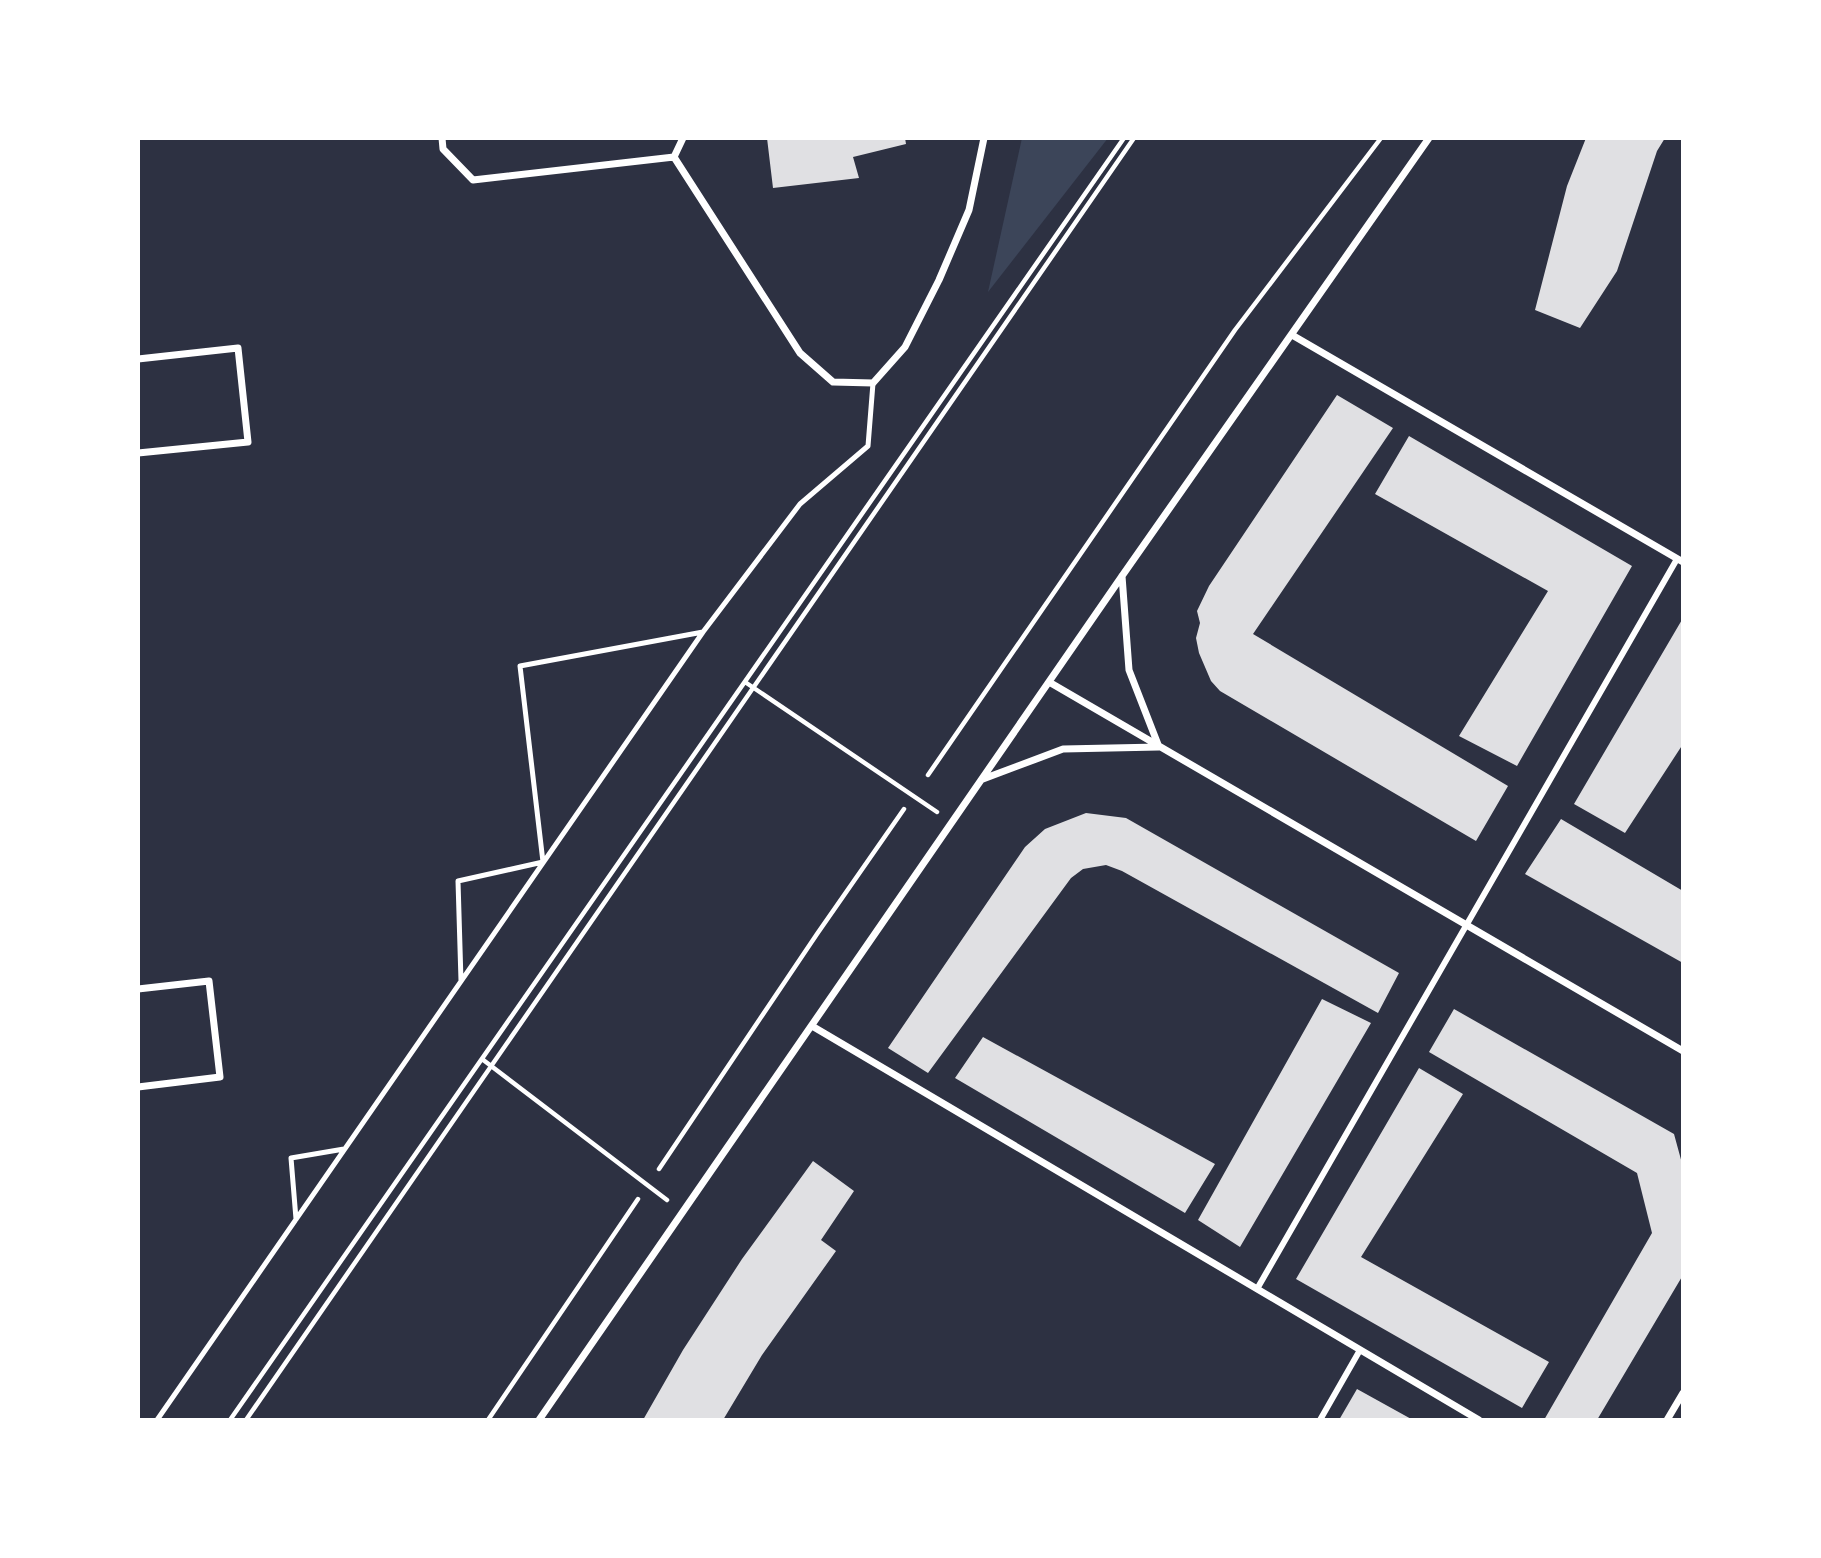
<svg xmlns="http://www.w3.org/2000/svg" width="1821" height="1558" font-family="'Asap Condensed',sans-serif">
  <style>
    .green { fill: #3c4559 }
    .building { fill: #e0e0e3 }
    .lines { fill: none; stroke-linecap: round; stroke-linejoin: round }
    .path { stroke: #fff; stroke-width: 4.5 }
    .service { stroke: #fff; stroke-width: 5 }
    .pedestrian { stroke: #fff; stroke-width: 6 }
    .minor { stroke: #fff; stroke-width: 7 }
  </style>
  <rect width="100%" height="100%" fill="#2d3142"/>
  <!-- green -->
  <path class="green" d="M1022,138H1108L988,292Z"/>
  <!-- building -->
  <path class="building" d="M767,138H905L906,144L853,157L859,178L773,188Z
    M1586,138H1665L1657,151L1617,271L1580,328L1535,310L1567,186Z
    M1337,395L1393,428L1253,634L1508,786L1476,841L1220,691L1211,681L1199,653L1196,638L1200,623L1197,611L1209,586Z
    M1409,436L1632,566L1517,766L1459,736L1548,591L1375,494Z
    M1683,618V744L1625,833L1574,804Z
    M1086,813L1126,818L1399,973L1378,1013L1122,871L1106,865L1083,869L1071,878L928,1073L888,1048L1025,847L1045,829Z
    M1561,819L1683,891V963L1525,874Z
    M1322,999L1371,1023L1240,1247L1198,1220Z
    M1454,1009L1674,1134L1683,1167V1275L1597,1420H1544L1652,1233L1637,1173L1429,1052Z
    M983,1037L1215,1164L1185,1213L955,1078Z
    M1419,1068L1463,1094L1361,1257L1549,1362L1522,1408L1296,1279Z
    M813,1161L854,1191L821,1240L836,1251L762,1355L723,1420H643L683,1350L742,1259Z
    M1357,1389L1413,1420H1339Z"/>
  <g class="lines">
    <!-- path -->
    <path class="path" d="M745,682L937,812
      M928,775L1235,330L1381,138
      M482,1059L667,1200
      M659,1169L817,934L904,809
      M230,1420L1124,138
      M246,1420L1134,138
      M488,1420L638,1199"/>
    <!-- service -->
    <path class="service" d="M461,981L458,881L543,862L520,666L703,632
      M296,1219L291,1158L344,1149
      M157,1420L703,632L800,504L868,446L873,383"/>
    <!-- pedestrian -->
    <path class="pedestrian" d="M1257,1289L1677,559
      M1320,1420L1360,1350"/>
    <!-- minor -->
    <path class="minor" d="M442,138L443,149L473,180L674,157
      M674,157L800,353L833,382L873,383L905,347L939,280L969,210L984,138
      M674,157L683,138
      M1292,335L1683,562
      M138,359L238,348L248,442L138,453
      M1049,682L1683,1051
      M983,779L1063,749L1159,747L1129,670L1122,576
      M138,989L209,981L220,1077L138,1087
      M812,1026L1479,1420
      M539,1420L1122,576L1429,138
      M1667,1420L1683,1393"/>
  </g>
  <!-- border -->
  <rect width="1821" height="1558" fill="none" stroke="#ffffff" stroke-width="280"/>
</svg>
